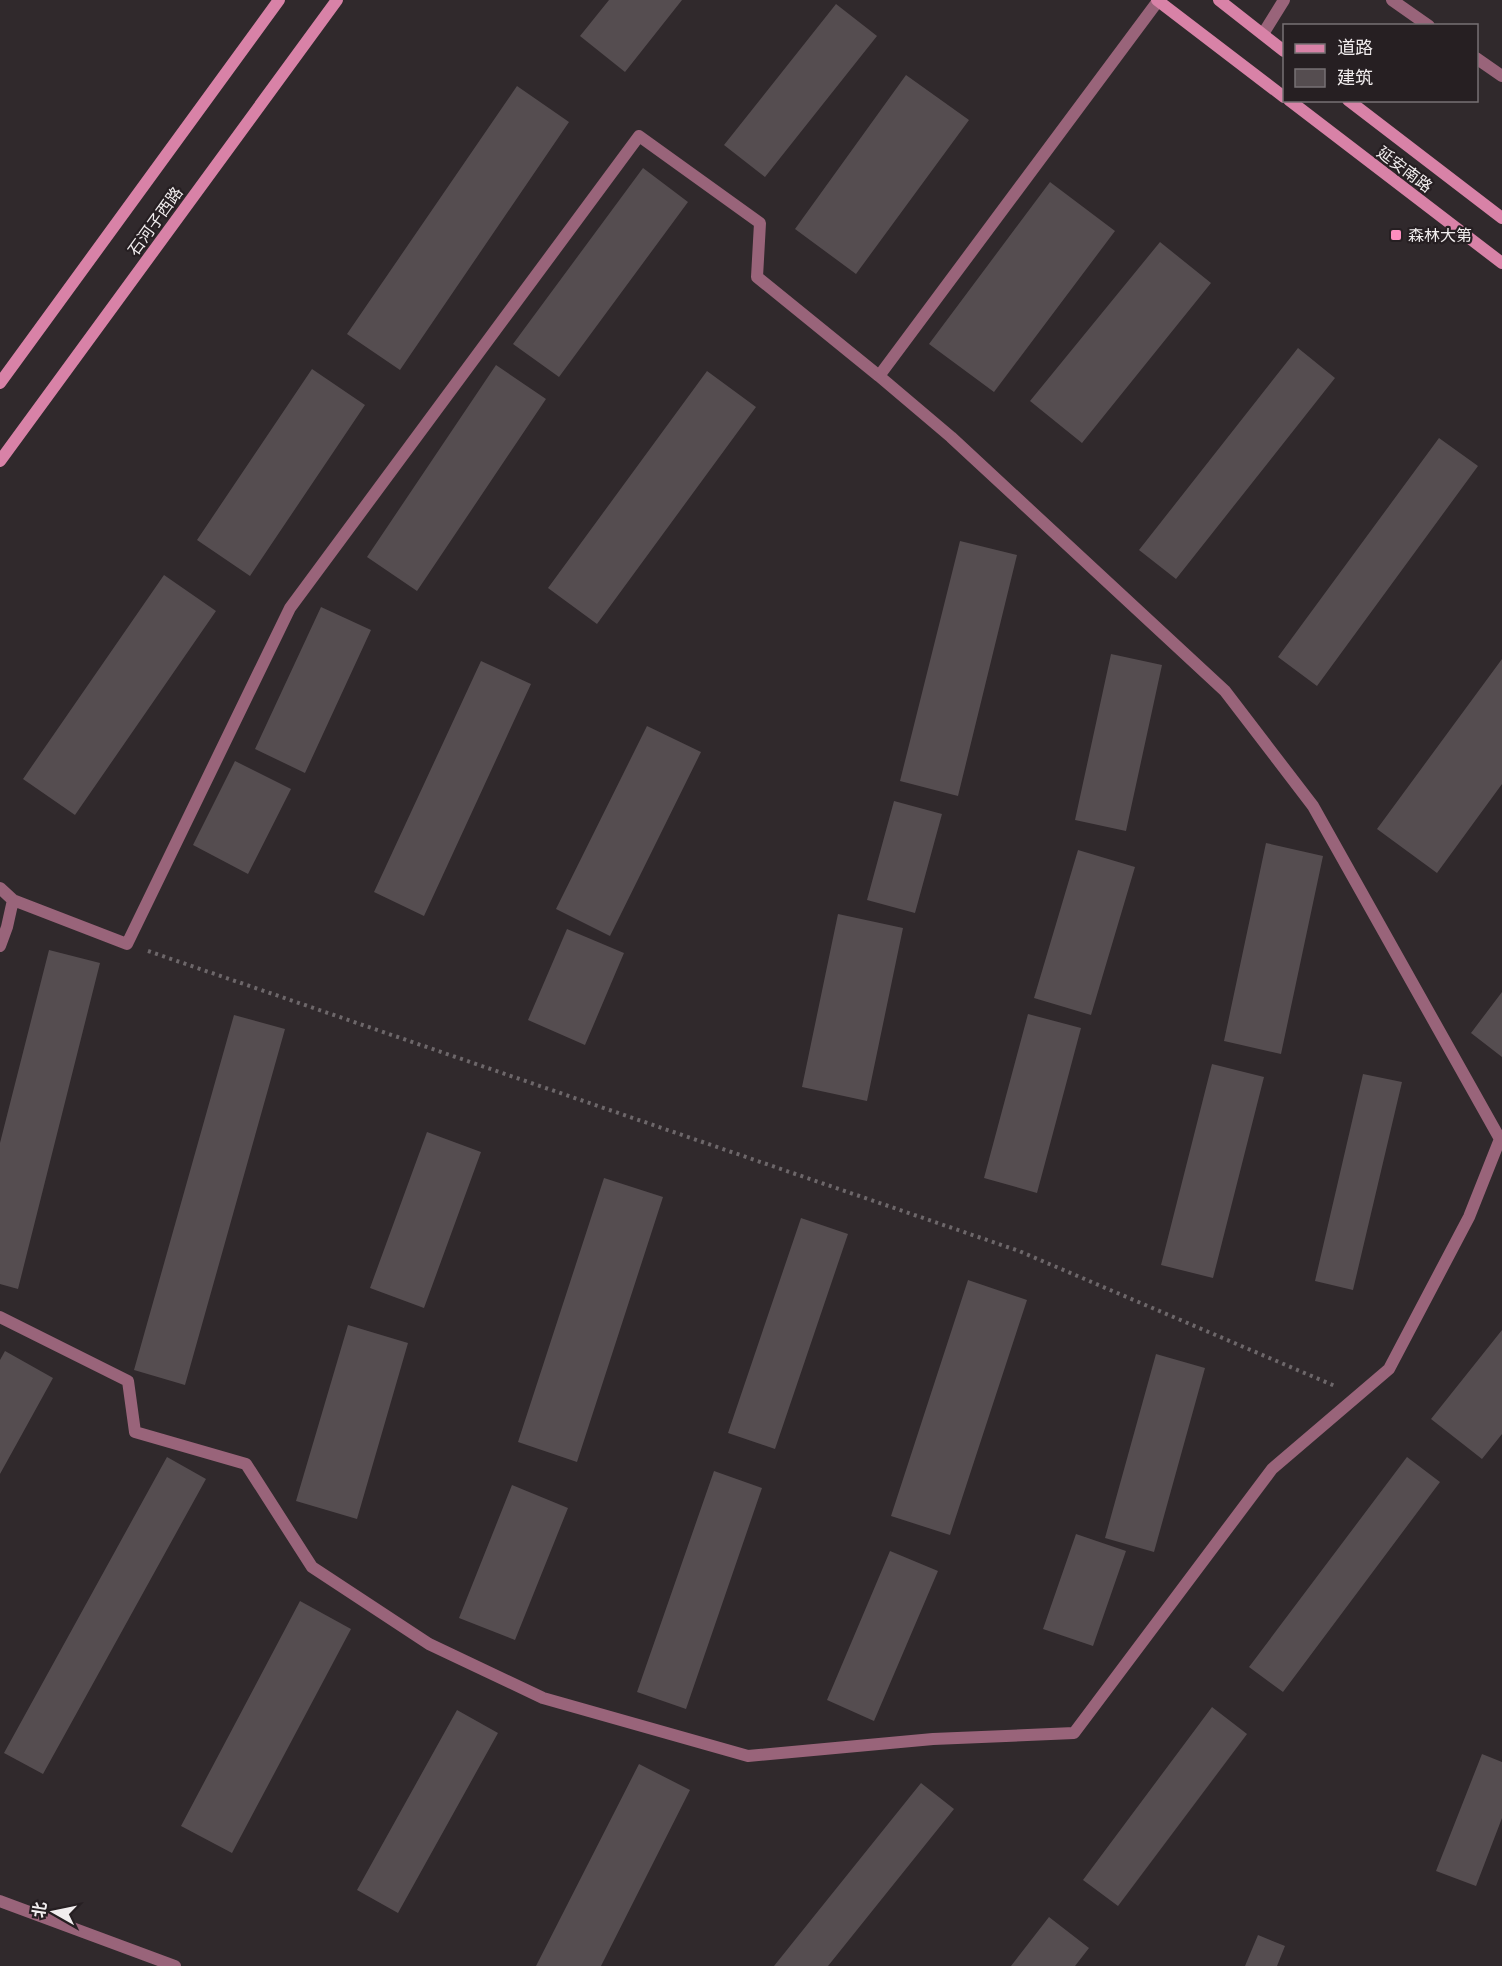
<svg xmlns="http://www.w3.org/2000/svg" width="1502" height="1966" font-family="Ubuntu,'Noto Sans SC',sans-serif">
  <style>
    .building { fill: #554d50 }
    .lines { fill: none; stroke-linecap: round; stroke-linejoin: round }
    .path { stroke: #6d676a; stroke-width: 4; stroke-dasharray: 3 4.5; stroke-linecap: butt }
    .service { stroke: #99647a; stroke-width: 12 }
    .minor { stroke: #99647a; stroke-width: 12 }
    .tertiary { stroke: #99647a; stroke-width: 12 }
    .secondary { stroke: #d882a7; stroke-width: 12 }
    .poi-dot { fill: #fd8ebf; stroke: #261f22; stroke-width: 2 }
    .labels { text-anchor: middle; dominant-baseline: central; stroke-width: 4.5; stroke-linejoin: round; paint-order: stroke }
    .street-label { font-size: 16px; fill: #f1edee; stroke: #261f22 }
    .poi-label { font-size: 16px; fill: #f1edee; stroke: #261f22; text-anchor: start }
  </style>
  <rect width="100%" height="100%" fill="#30292c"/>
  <!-- building -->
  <path class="building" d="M609,0H682L625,72L580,36Z
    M836,4L877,36L765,177L724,145Z
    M906,75L969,120L856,274L795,229Z
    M517,86L569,122L400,370L347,334Z
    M643,168L688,202L559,377L513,344Z
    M1050,182L1115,231L994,392L929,344Z
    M1160,242L1211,283L1082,443L1030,401Z
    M1298,348L1335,378L1176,579L1139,550Z
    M496,365L546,399L417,591L367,557Z
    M312,369L365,405L250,576L197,540Z
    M707,371L756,407L597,624L548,588Z
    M1439,438L1478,466L1317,686L1278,657Z
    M960,541L1017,555L958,796L900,781Z
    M164,575L216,611L75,815L23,779Z
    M321,607L371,630L305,773L255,749Z
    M1111,654L1162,665L1126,831L1075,820Z
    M1502,659V784L1437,873L1377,829Z
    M481,661L531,684L424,916L374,892Z
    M647,726L701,752L610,936L556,909Z
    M235,761L291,789L248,874L193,845Z
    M894,801L942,814L915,913L867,900Z
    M1266,843L1323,856L1281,1054L1224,1041Z
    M1078,850L1135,867L1091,1015L1034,998Z
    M838,914L903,928L867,1101L802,1087Z
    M567,929L624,953L585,1045L528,1020Z
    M49,950L100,963L18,1289L0,1284V1143Z
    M1502,992V1057L1471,1033Z
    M1028,1014L1081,1028L1037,1193L984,1178Z
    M234,1015L285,1029L185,1385L134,1370Z
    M1212,1064L1264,1077L1213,1278L1161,1265Z
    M1363,1074L1402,1082L1353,1290L1315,1281Z
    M427,1132L481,1152L424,1308L370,1288Z
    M604,1178L663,1197L577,1462L518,1442Z
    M801,1218L848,1234L775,1449L728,1433Z
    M968,1280L1027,1300L950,1535L891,1516Z
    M348,1325L408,1343L357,1519L296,1501Z
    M1502,1330V1434L1482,1459L1431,1419Z
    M5,1351L53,1378L0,1474V1360Z
    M1156,1354L1205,1368L1154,1552L1105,1538Z
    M167,1457L206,1479L43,1774L4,1753Z
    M1407,1457L1440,1482L1283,1692L1249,1667Z
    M714,1471L762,1488L686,1709L637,1692Z
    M512,1485L568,1508L515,1640L459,1618Z
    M1076,1534L1126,1551L1093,1646L1043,1629Z
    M890,1551L938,1571L874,1721L827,1700Z
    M300,1601L351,1629L232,1853L181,1826Z
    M1212,1707L1247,1734L1118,1906L1083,1880Z
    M457,1710L498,1733L398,1913L357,1890Z
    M1482,1754L1502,1762V1818L1476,1886L1436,1871Z
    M639,1764L690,1790L601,1966H536Z
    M921,1783L954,1809L828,1966H774Z
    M1049,1917L1089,1948L1075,1966H1011Z
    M1258,1935L1285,1946L1277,1966H1245Z"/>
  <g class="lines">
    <!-- path -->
    <path class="path" d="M148,951L1019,1251L1335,1386"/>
    <!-- service -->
    <path class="service" d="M1392,0L1429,26
      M1263,34L1284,0
      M1476,58L1502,76"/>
    <!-- minor -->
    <path class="minor" d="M0,888L13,900L7,927L0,946
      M13,900L127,944L290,608L639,136L760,223L757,277L879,376
      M0,1317L128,1381L135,1432L246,1464L312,1567L429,1644L543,1698L748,1756L933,1739L1074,1733L1272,1469L1389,1369L1469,1217L1500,1139L1313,806L1225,691L951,437L879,376L1158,1"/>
    <!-- tertiary -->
    <path class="tertiary" d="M0,1901L175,1966"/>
    <!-- secondary -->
    <path class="secondary" d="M1157,0L1284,97
      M1219,0L1284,51
      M1289,100L1502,263
      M1348,100L1502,218
      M0,383L279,0
      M0,461L337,0"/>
  </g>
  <!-- markers -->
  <rect class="poi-dot" x="1390" y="229" width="12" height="12" rx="3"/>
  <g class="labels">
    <!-- street labels -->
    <g class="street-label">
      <text transform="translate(1405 169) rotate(37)">延安南路</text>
      <text transform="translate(155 221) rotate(-54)">石河子西路</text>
    </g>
    <!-- poi labels -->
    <g class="poi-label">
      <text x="1408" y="235">森林大第</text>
    </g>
  </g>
  <!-- legend -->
  <rect x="1283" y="24" width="195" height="78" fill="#261f22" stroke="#777174" stroke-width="1.5"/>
  <rect x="1295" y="44" width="30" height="9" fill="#d882a7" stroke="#777174" stroke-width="1.5"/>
  <text x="1337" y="54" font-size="18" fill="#f1edee">道路</text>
  <rect x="1295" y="69" width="30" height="18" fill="#554d50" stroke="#777174" stroke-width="1.5"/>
  <text x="1337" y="84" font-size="18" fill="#f1edee">建筑</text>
  <!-- north arrow -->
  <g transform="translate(54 1912) rotate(279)" stroke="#261f22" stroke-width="4.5" paint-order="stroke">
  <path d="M0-4.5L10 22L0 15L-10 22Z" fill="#f1edee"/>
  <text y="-9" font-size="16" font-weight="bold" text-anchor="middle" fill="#f1edee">北</text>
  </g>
</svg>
